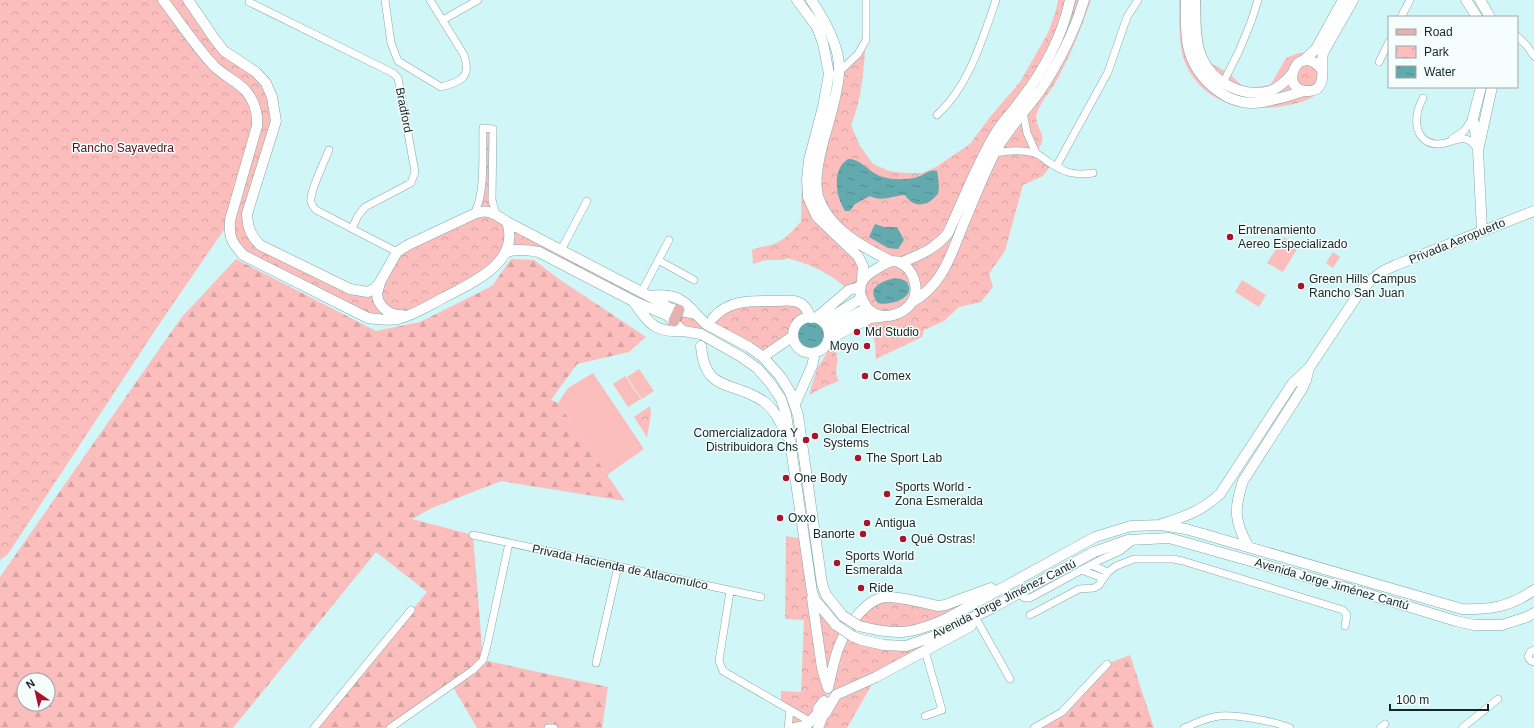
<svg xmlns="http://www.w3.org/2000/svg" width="1534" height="728" font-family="Helvetica,sans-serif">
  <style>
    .grass { fill: #fbbebc }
    .forest { fill: url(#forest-firs); fill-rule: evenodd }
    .park { fill: url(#park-crowns) }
    .water { fill: url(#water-ripples) }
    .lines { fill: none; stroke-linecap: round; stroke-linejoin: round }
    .street-casing { stroke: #85a9ab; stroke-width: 8 }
    .secondary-casing { stroke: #85a9ab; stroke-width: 11 }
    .primary-casing { stroke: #8e5f5e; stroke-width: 12 }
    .street { stroke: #fff; stroke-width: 7 }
    .secondary { stroke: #fff; stroke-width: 10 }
    .primary { stroke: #e2b2b1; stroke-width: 11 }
    .secondary-bridge-casing { stroke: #85a9ab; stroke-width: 11; stroke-linecap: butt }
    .secondary-bridge { stroke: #fff; stroke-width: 10 }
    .poi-dot { fill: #aa142b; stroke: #f5fdfd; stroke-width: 1.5 }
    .labels { text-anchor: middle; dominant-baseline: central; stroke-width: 3; stroke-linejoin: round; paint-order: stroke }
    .street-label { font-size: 12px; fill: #162525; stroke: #f5fdfd }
    .park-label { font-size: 12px; fill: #5a1318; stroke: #f5fdfd }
    .poi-label { font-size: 12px; fill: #162525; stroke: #f5fdfd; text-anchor: start }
  </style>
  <defs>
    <pattern id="forest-firs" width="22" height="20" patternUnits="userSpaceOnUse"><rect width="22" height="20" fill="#fbbebc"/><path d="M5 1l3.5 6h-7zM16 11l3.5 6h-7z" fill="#d6a3a1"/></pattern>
    <pattern id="park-crowns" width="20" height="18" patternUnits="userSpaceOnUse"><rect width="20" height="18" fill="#fbbebc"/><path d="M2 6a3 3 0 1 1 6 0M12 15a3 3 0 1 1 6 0" fill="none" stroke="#d6a3a1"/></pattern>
    <pattern id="water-ripples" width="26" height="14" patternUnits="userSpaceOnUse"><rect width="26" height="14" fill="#62aaae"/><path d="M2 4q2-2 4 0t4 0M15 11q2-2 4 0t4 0" fill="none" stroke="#508a8d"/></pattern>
  </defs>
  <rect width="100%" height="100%" fill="#d0f6f8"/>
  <!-- grass -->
  <path class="grass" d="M1284,237L1299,246L1283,272L1267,263Z
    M1333,252L1340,257L1333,268L1326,263Z
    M1242,280L1266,295L1259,307L1235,292Z
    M639,369L654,391L642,399L627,377Z
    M593,373L644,449L607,475L558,403L568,388Z
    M625,376L641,399L628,407L613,384Z"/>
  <!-- forest -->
  <path class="forest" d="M236,259L376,331L420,322L492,286L511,259L534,260L559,279L646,337L629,352L577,364L551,400L558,403L625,501L501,481L432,508L412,519L473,535L483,660L608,687L602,728H477L452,685L390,728H314L427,592L376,552L233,728H0V577L181,318ZM24,680H48V704H24Z
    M1130,655L1154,728H1034L1052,718L1107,664Z"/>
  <!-- park -->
  <path class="park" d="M0,0H188L214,38L256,72L275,108L247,214L252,235L368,292L394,255L478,208L483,128L493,129L492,200L496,214L649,296L661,312L523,250L500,260L410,315L385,320L243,255L230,221L160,323L8,554L0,560Z
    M1058,0H1091C1082,26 1072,52 1059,76C1053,89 1042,99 1037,113C1033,124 1045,132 1042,142C1040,146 1038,150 1036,153L1056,167L1049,168L1043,176L1023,185L1005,251L989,274L993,287L981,302L959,307L944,321L924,330L922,337L876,359L875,343L867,322L873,313L860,287L847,289C829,272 810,264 786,258L785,260H766L753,264L752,250C759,246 766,247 774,244C785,240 793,230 801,222L802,179L817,217L858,256L862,279L891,261L845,234L818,195L839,72L866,41C863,70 863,97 851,125L860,146L873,164L889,171L905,173H922L936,167L970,144L990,117L1020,82L1048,33L1056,10Z
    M1179,0H1201C1202,18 1199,54 1214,65C1219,69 1225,70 1230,74C1233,77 1236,80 1239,83C1247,90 1262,87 1271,84L1286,58C1303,51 1305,50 1322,59L1323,88C1314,99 1303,102 1289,105C1250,113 1209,107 1188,69C1177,48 1180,23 1179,0Z
    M791,301L811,318L803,320L798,323L793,333L763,357L720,332L713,318L729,306Z
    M679,310L706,324L701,334L678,327Z
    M827,344C847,356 830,368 839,381L824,387L809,395L817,369L827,353L825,347Z
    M650,406L651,415L647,437L634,417Z
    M786,536L804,539L812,592L852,636L906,646L992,608L978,622L876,677L847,728H824L819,725L835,695L830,691L813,719L788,728L790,710L781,705V691L801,692L804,620L785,619Z
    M1027,574L915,631L859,626L858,614L877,599L938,606L955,601Z"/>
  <!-- water -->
  <path class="water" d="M848,159C861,158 870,174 883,177C893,180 908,180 917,177C925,175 929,169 937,171C938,177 940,188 938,193C936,197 932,200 929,202C918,207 911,204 905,195C892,196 881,202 870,196L855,204L850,211H845C836,197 831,170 848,159Z
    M875,224L884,227H897L904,240L898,249L888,248L869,237Z
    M895,278C902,279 908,280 909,287C912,300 887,306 878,303C865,288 882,281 895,278Z
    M793 336a18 18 0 1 1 36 0a18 18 0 1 1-36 0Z"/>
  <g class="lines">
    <!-- street casing -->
    <g class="street-casing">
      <path id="street" d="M385,0L391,43L398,61L441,87C460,82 472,78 464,55L430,0
        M249,2L393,73L398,78L415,172L411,183L365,207L358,216L352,228
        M1401,17L1410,0
        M443,20L478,0
        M1517,36L1527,46L1534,56
        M1379,62L1389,42
        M837,73L839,72L858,54L866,40V0
        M1223,83L1239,51L1251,22L1258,0
        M1423,98C1420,104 1417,110 1417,116C1415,131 1422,144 1438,144C1453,144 1465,129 1477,149
        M1023,112L1027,133L1036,153
        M937,115C969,86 982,40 996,0
        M1452,139L1464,131L1473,118
        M329,150C325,160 309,193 311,202C312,205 314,208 316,210L397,252
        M994,153C1008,151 1020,149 1034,153C1039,154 1043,158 1047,161C1063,172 1073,176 1093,173
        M1056,167L1108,72L1127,17L1138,0
        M474,214C486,193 482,152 483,128L493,129L492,200L496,214
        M561,250L587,201
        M658,260L694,280
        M642,291L669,240
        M473,535L761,597
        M1091,565L1108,572
        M1081,570L1103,578
        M730,591L719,661L723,671L811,722
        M1018,594L1025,598H1030L1100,560L1120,551L1134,540
        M1030,615L1079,589L1094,588L1099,585L1108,572L1116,566L1134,559H1173L1183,561L1343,610L1347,615L1345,626
        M978,622L1010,679
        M1534,650L1530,652L1528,657L1531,661L1534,662
        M596,663L618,566
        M925,716L942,710L925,651
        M314,728L411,610
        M390,728L473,670L483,660L487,646L509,543
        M548,728H554
        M788,728L790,710
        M1034,728L1062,712L1107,664
        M1184,728C1194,724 1203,719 1214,717C1231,713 1274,721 1290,728
        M1380,728L1385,724
        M1462,728L1498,699"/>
    </g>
    <!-- secondary casing -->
    <g class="secondary-casing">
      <path id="secondary" d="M163,0C180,22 195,46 214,66C224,76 237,81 246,91C254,101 258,114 257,126L230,220C229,238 231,241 243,255L368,318C378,319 388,321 398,319C414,315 428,306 443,298C471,283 521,263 507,222
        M188,0L214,38L224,51L256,72L266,83L272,97L276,121L247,214C248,229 250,234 260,245L350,289L368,292L375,288L380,282L397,252L408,245L474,214C488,208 495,214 507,222L649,296L668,307
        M797,0L817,27L823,43L829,74L823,107L809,160L807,180L808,197L817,217L858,256L863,266L862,280
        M811,0C824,19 841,49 839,73C838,92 831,114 826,132C821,149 813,178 818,196C828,228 862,247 891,261
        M1186,0C1186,15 1185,32 1188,46C1194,75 1222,103 1253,103C1271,102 1288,96 1304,91
        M1195,0C1196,19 1194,40 1202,58C1213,83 1243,98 1270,91C1279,88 1286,81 1292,74
        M1466,0L1477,17
        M1480,0L1490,17
        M1303,61L1316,49L1343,0
        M1322,70C1298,38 1276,93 1309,91C1329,90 1320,65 1323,53L1353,0
        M1481,87L1473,118L1478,150L1482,231
        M1479,146L1492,87
        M505,253C515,248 528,250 539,252L633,301L664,314
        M891,261C894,261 898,261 900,263C914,269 920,290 912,302C904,314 886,320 874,313C868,311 865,305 862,299C853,278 876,269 891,261Z
        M900,263C921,254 934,250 948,233C964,199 977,163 997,131C1002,122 1011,114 1017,105C1041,75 1062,38 1070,0
        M380,283C379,286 378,290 377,293C377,306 390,316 402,315
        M649,296C671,293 682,297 696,314
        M633,301C649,323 654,333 683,331
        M912,302C945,284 952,250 966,218C975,196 984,174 994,154C1007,129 1027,110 1042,88C1056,67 1067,46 1076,23C1079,16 1081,8 1084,0
        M672,309L696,314L706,324L749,347L763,357L780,376L790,392L798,415L822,584L826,595L843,616
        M668,316L683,331L701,334L740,356L757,368L771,384L781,399L786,414L812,592L815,600L836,625
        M793 335a18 18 0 1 1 36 0a18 18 0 1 1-36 0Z
        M713,318C730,299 752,301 776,301C783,301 793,299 800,303C806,306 808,312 811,318
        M816,318L849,290L860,287
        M823,322L862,298
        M828,329L867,308
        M828,340L870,318L881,317
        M701,346C705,394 733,380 763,401C775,409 781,424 787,436
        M763,357L793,336
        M795,404L812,366L815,353
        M1162,524C1187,516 1201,511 1220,494L1292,384L1309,368L1359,293L1371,280L1383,271L1396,265L1534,211
        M1248,546C1234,521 1234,508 1243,481L1302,389L1306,380L1309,368
        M812,598L822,668L828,688
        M859,626C898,636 912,634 948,618L1095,537L1131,526L1161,525L1186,529L1462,609C1490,610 1510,607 1534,590
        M852,636L862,640L884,645L906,646L938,635L992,608L1094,552L1128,540L1169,538L1364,593L1456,621L1474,625H1502L1527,617L1534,613
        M828,688C831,675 834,661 838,649C845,630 864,599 886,597C899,596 924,603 938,606L945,605L991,588
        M818,709L824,701
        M825,714L836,695L876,677L971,626
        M794,728L807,725L816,715
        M818,728L822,718"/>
    </g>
    <!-- primary casing -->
    <g class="primary-casing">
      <path id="primary" d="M674,321L679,310"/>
    </g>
    <!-- street -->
    <use href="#street" class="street"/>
    <!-- secondary -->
    <use href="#secondary" class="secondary"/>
    <!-- primary -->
    <use href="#primary" class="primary"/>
    <!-- secondary-bridge casing -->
    <g class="secondary-bridge-casing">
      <path id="secondary-bridge" d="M843,616L859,626
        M836,625L852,636"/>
    </g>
    <!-- secondary-bridge -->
    <use href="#secondary-bridge" class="secondary-bridge"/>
  </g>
  <!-- markers -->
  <g class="poi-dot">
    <circle cx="1230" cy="237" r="4"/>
    <circle cx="1301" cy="286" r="4"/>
    <circle cx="857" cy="332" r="4"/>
    <circle cx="867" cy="346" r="4"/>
    <circle cx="865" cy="376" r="4"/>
    <circle cx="815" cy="436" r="4"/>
    <circle cx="806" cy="440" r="4"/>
    <circle cx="858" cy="458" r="4"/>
    <circle cx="786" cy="478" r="4"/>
    <circle cx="887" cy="494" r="4"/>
    <circle cx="780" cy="518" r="4"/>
    <circle cx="867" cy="523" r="4"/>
    <circle cx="863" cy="534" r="4"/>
    <circle cx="903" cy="539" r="4"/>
    <circle cx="837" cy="563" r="4"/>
    <circle cx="861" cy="588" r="4"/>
  </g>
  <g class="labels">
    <!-- street labels -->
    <g class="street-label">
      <text transform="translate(404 110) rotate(79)">Bradford</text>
      <text transform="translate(1457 241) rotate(-22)">Privada Aeropuerto</text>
      <text transform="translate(620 567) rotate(12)">Privada Hacienda de Atlacomulco</text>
      <text transform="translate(1332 584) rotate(16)">Avenida Jorge Jiménez Cantú</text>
      <text transform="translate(1004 599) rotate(-27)">Avenida Jorge Jiménez Cantú</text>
    </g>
    <!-- park labels -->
    <g class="park-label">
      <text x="123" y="148">Rancho Sayavedra</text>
    </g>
    <!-- poi labels -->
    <g class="poi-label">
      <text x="1238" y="230">Entrenamiento<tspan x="1238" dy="14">Aereo Especializado</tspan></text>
      <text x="1309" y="279">Green Hills Campus<tspan x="1309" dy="14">Rancho San Juan</tspan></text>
      <text x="865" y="332">Md Studio</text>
      <text x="859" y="346" text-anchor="end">Moyo</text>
      <text x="873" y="376">Comex</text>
      <text x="823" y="429">Global Electrical<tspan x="823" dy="14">Systems</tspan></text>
      <text x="798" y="433" text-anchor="end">Comercializadora Y<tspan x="798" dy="14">Distribuidora Chs</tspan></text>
      <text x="866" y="458">The Sport Lab</text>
      <text x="794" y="478">One Body</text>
      <text x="895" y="487">Sports World -<tspan x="895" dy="14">Zona Esmeralda</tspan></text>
      <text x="788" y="518">Oxxo</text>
      <text x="875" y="523">Antigua</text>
      <text x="855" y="534" text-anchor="end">Banorte</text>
      <text x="911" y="539">Qué Ostras!</text>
      <text x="845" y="556">Sports World<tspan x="845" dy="14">Esmeralda</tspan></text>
      <text x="869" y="588">Ride</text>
    </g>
  </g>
  <!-- legend -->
  <rect x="1388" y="16" width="130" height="72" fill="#f5fdfd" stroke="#9ca7a7"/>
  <rect x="1396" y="29" width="20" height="6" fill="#e2b2b1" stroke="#9ca7a7"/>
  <text x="1424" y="36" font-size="12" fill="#162525">Road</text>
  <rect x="1396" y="46" width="20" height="12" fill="url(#park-crowns)" stroke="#9ca7a7"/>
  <text x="1424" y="56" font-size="12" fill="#162525">Park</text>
  <rect x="1396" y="66" width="20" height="12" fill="url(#water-ripples)" stroke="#9ca7a7"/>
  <text x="1424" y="76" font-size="12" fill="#162525">Water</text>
  <!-- north arrow -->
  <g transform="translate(36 692) rotate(326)"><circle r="19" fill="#f5fdfd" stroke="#9ca7a7"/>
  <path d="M0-3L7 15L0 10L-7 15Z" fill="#aa142b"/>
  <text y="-6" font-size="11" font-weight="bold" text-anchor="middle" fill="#162525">N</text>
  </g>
  <!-- scale -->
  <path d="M1390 704v6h98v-6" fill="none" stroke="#162525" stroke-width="2"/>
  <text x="1396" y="704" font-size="12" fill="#162525" stroke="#f5fdfd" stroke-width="3" paint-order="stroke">100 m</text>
</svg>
